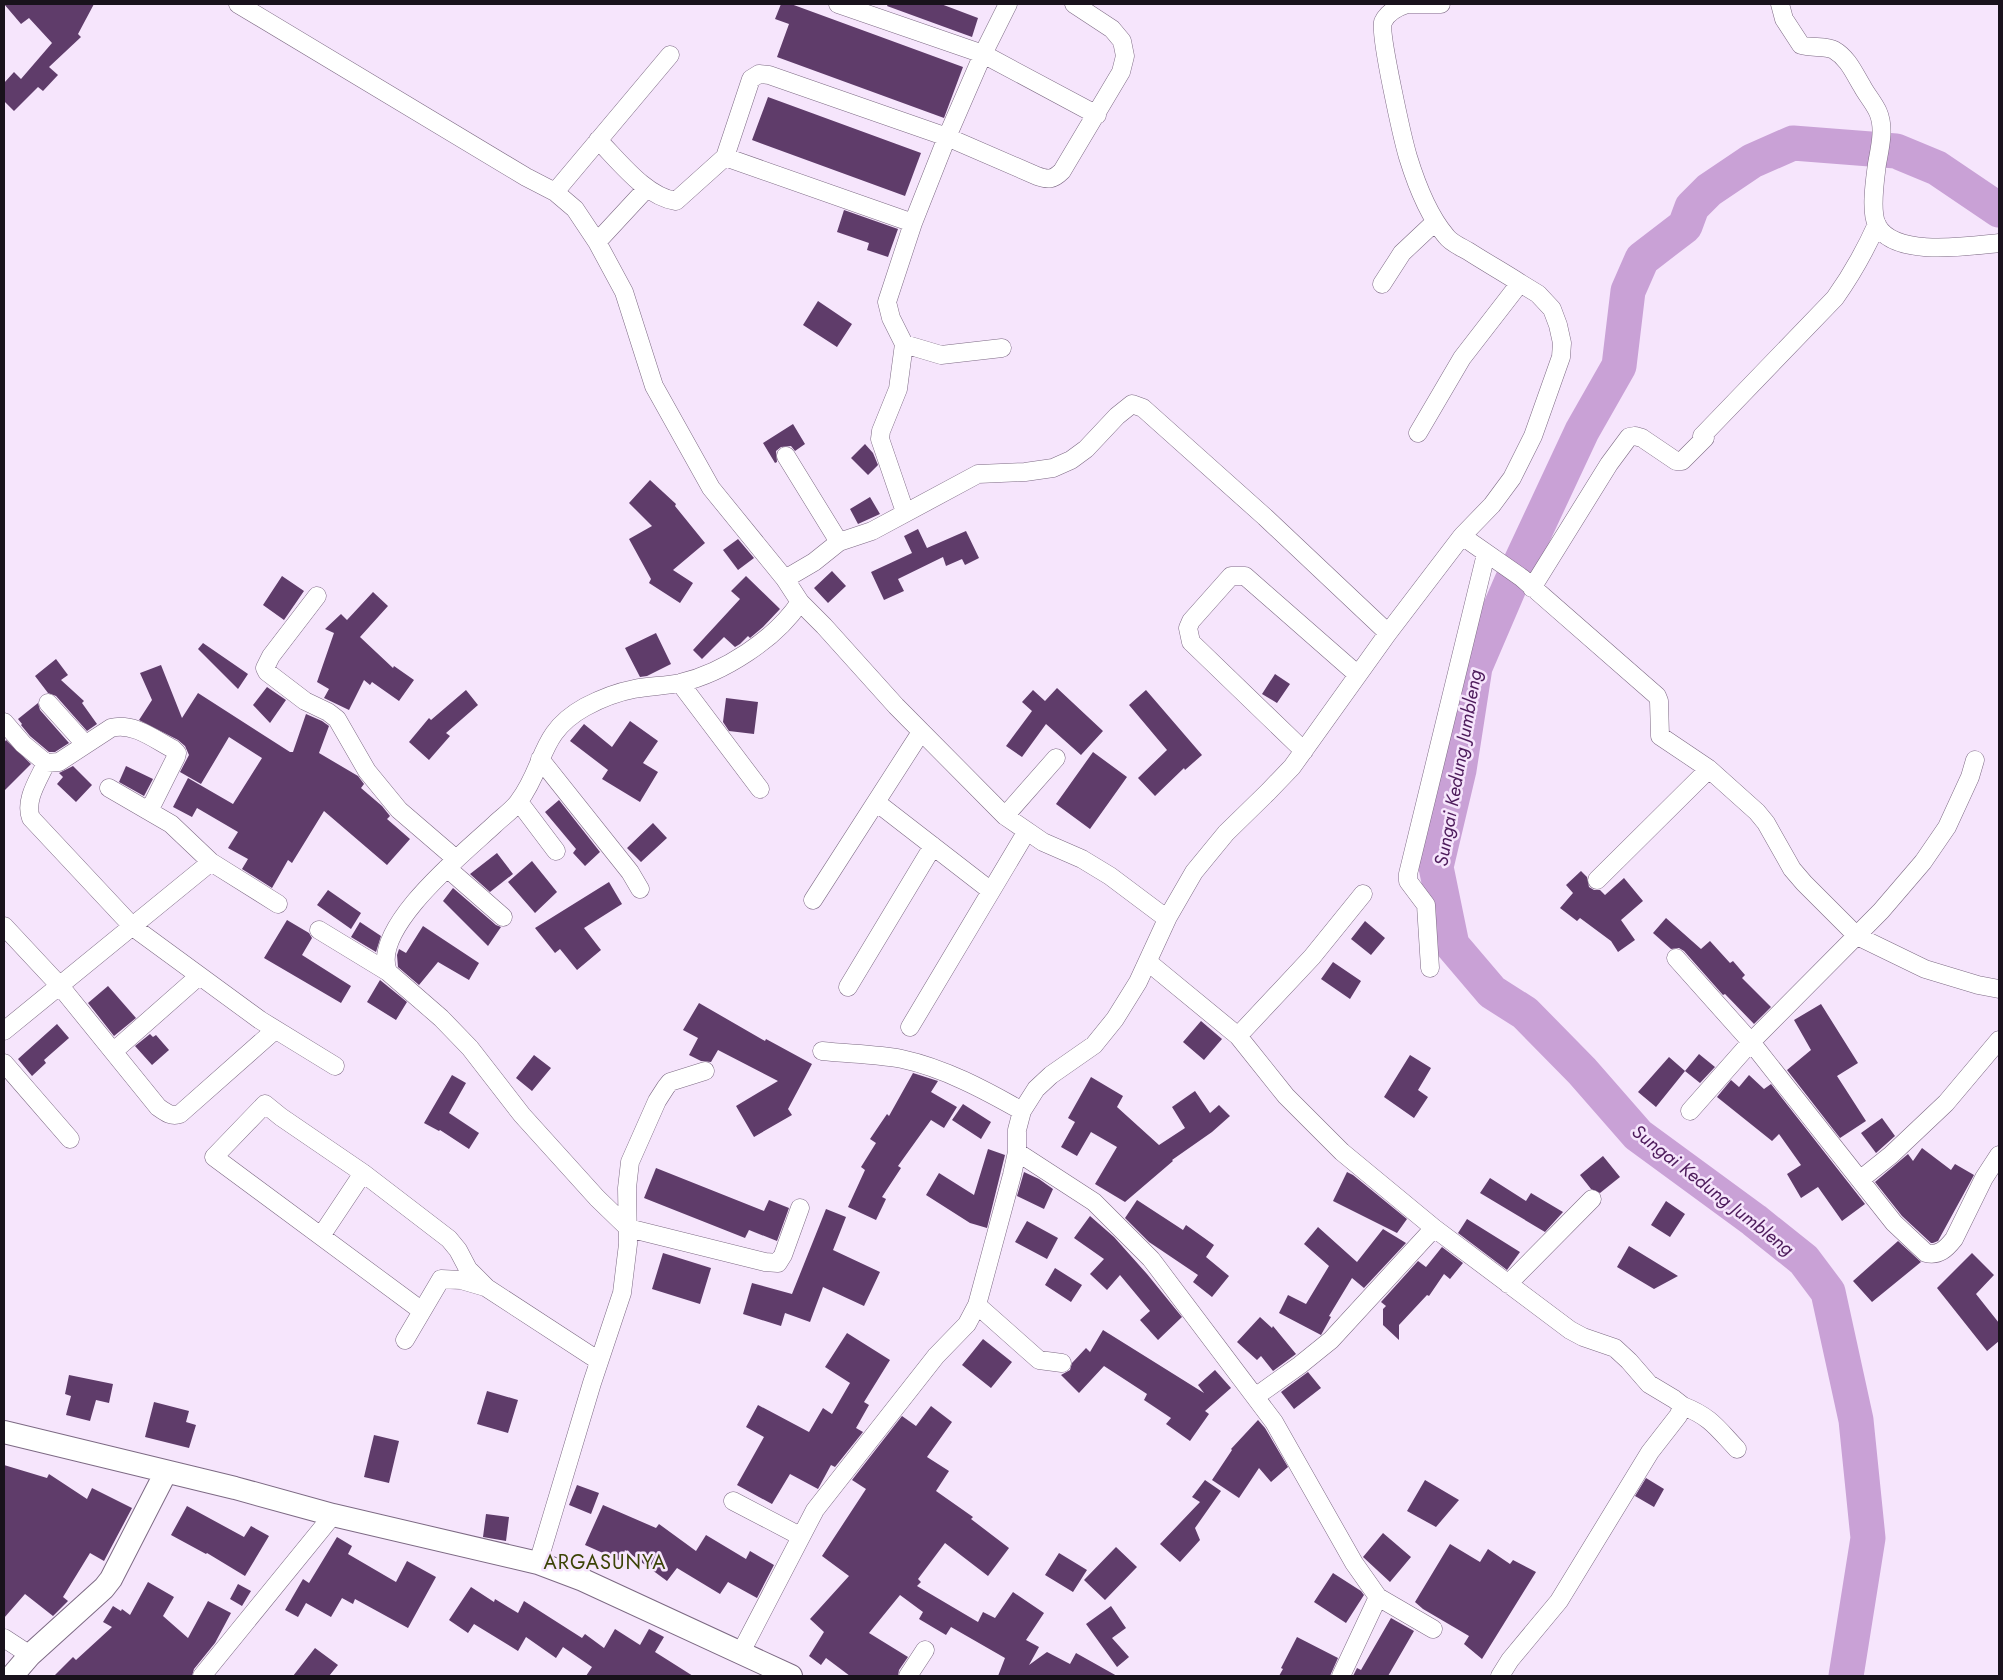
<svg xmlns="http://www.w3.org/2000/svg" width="2003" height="1680" font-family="Jost,sans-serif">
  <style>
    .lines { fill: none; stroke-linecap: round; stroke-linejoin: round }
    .river { stroke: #c9a1d6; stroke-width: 35 }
    .building { fill: #5f3c6a }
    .minor-casing { stroke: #7d6a84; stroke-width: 19 }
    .tertiary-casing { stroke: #7d6a84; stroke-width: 24 }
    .minor { stroke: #fff; stroke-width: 18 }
    .tertiary { stroke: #fff; stroke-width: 22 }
    .labels { text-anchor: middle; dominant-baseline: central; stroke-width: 5; stroke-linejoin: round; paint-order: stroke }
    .water-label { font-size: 19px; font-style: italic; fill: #4d1b5b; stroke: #f6e5fc }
    .quarter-label { font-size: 20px; letter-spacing: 1px; fill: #3c4406; stroke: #f6e5fc }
  </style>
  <rect width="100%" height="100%" fill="#f6e5fc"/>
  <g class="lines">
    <!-- river -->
    <path class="river" d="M1846,1676L1868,1538L1856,1420L1828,1292L1804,1260L1754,1220L1638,1135L1582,1071L1525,1013L1492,992L1452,945L1436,867L1459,770L1475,667L1511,583L1582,431L1619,366L1628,291L1642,259L1685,226L1692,207L1709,190L1752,161L1793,143L1896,151L1937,168L1999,210"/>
  </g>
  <!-- building -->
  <path class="building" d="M4,4H94L78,34L81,37L49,67L58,75L43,91L38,87L14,111L4,101V83L14,72L21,79L52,43L29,18L21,24Z
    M781,4H791L963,67L944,118L777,57L789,24L775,19Z
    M888,4H941L978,18L972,37L887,6Z
    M768,97L921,153L905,196L752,140Z
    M844,210L898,229L888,257L867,250L869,243L837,232Z
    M818,301L852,324L837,347L803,325Z
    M793,424L805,444L795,451L791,446L781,447L776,451L777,462L775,463L763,443Z
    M865,444L873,453L878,465L868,475L851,458Z
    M650,480L676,504L675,506L705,543L673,570L693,583L680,603L649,583L651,579L629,539L652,526L629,503Z
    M870,497L880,514L858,524L850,509Z
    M918,529L927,548L966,531L979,558L965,565L962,559L946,566L943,557L898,579L904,591L884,600L871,572L912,553L904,536Z
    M738,539L754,558L738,570L723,550Z
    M832,571L846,586L828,603L814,588Z
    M282,576L304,591L284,620L263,605Z
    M746,576L780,609L763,627L750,638L748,636L740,644L735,647L724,637L702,659L693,650L740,599L731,591Z
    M373,592L388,606L360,637L393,668L394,666L414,680L399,701L372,682L370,685L364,680L349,710L324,698L329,689L317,682L334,633L325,629L341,614L347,620Z
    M656,633L671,664L647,676L640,677L625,648Z
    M203,643L248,674L238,689L198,649Z
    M56,659L68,675L61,680L84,701L82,703L97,724L87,731L56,696L48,693L35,676Z
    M161,665L182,718L198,693L290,752H293L306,714L322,721L329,726L319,753L358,776L364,784L361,788L382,806L390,816L387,819L410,839L387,865L324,811L292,863L288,860L272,888L242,869L248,859L228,848L238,832L197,808L192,817L173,807L188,778L233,804L262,758L229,737L201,784L180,772L189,755L185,746L178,740L139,720L152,700L140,673Z
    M1275,674L1290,684L1277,703L1262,694Z
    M267,687L286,700L270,723L253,705Z
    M1057,688L1103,731L1081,755L1046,724L1022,757L1006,746L1032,711L1022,702L1033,690L1045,701Z
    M466,690L478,705L446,733L450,736L429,760L409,742L429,718L431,720Z
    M1146,690L1202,755L1185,770L1184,768L1155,796L1138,778L1167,750L1129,705Z
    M726,698L758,702L754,734L729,731L723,722Z
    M38,703L40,710L69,743L55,752H49L30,736L21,725L22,724L18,719Z
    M630,721L658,741L643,763L658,772L640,802L602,779L608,770L570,741L584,724L612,747Z
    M6,740L31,764L4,791V743Z
    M1093,752L1127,777L1090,829L1056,804Z
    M73,766L92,785L76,802L57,784L63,777L59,773Z
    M126,766L153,779L144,796L119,782Z
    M559,800L600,852L585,866L573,853L576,849L545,812Z
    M653,823L667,838L641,862L627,848Z
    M497,853L513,874L490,892L470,874Z
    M532,861L557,892L535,913L508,882Z
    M1581,871L1587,877L1589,887L1594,890H1600L1605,895L1624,878L1643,901L1621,920L1635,940L1618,952L1611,941L1580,918L1577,921L1560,908L1573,893L1566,885Z
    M609,882L622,904L584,928L601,950L577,970L560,949L555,953L535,928Z
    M453,888L496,925L501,927L488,946L443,901Z
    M328,890L361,913L351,929L317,905Z
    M1666,918L1701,949L1710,941L1730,963L1733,961L1745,975L1742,978L1771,1007L1754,1024L1725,994L1723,995L1684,951L1679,948L1671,949L1653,933Z
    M287,920L309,933L312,938L302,955L351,986L341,1003L264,958Z
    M1365,921L1385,938L1371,955L1351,939Z
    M360,922L381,936L376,952L351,937Z
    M423,926L479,963L469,980L438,962L419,985L398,967L397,955L399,949L406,953Z
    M1333,962L1361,981L1350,999L1321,979Z
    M380,980L407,1002L396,1020L367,1002Z
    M108,986L136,1018L114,1036L88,1003Z
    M699,1003L765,1041L766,1039L812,1064L788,1109L792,1115L754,1137L736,1106L778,1081L718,1050L711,1062L701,1061L689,1055L698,1038L683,1030Z
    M1821,1004L1858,1063L1837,1076L1866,1121L1840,1138L1787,1070L1811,1050L1794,1020Z
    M1201,1021L1222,1039L1204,1060L1183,1042Z
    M57,1024L69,1038L44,1060L46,1063L32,1076L18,1059Z
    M150,1034L153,1037L156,1035L169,1050L152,1065L135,1046Z
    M1699,1054L1715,1067L1700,1083L1685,1071Z
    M534,1055L551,1068L532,1091L516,1078Z
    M1410,1055L1431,1068L1418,1090L1428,1097L1414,1118L1384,1097Z
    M1669,1057L1685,1071L1656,1107L1638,1092Z
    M913,1073L938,1081L931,1092L957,1107L944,1128L931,1120L898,1166L901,1168L882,1197L886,1199L876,1220L848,1207L865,1170L861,1167L876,1143L870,1139L887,1114L889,1116Z
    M452,1075L466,1083L449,1113L479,1133L469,1149L440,1130L439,1131L424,1123Z
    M1749,1075L1764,1089L1771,1084L1865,1204L1842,1221L1818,1187L1801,1198L1787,1174L1801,1165L1779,1134L1772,1141L1717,1097L1731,1080L1739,1087Z
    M1091,1077L1123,1096L1117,1107L1159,1145L1185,1128L1172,1107L1195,1091L1210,1113L1219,1105L1230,1116L1212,1132L1172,1160L1173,1161L1125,1202L1095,1184L1117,1147L1091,1132L1077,1156L1061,1147L1075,1122L1068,1118Z
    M963,1104L991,1122L981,1139L952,1120Z
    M1882,1118L1895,1136L1876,1153L1861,1133Z
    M1922,1148L1951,1170L1955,1164L1974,1175L1938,1241L1933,1243H1931L1902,1216L1875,1182L1908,1154L1913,1161Z
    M988,1149L1005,1155L987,1228L970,1223L926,1195L939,1173L974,1195Z
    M1603,1156L1620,1177L1600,1193L1591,1189L1580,1175Z
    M656,1168L764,1211L769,1200L789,1208L777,1241L749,1230L745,1238L644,1198Z
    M1024,1172L1039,1179L1053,1189L1044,1209L1017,1196Z
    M1347,1172L1353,1175L1407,1219L1397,1233L1333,1201Z
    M1490,1178L1526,1201L1531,1193L1563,1212L1545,1232L1480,1193Z
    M1137,1200L1183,1230L1186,1225L1214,1245L1206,1257L1229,1276L1212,1297L1193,1282L1198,1275L1149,1242L1125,1218Z
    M1666,1201L1685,1214L1670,1237L1651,1225Z
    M826,1209L846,1217L833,1250L880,1272L864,1306L823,1287L810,1322L785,1313L781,1326L743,1314L752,1283L792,1294Z
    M1090,1216L1114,1237L1147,1274L1182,1317L1158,1340L1140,1320L1150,1311L1120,1275L1107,1290L1090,1274L1104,1259L1074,1238Z
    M1467,1219L1520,1252L1507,1270L1458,1233Z
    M1027,1221L1058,1238L1047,1259L1015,1242Z
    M1318,1227L1357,1262L1383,1229L1406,1243L1364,1288L1352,1278L1329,1316L1331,1317L1321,1335L1279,1313L1288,1295L1306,1304L1329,1266L1304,1244Z
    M1898,1241L1921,1262L1872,1302L1853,1281Z
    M1629,1246L1678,1276L1654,1289L1617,1267Z
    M1442,1247L1463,1263L1450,1279L1444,1274L1429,1296L1427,1295L1399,1325V1340L1383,1325V1309L1386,1306L1381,1302L1418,1261L1426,1267Z
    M663,1253L711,1268L700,1304L652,1289Z
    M1972,1253L1994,1275L1976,1294L1999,1323V1341L1987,1351L1937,1288Z
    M1055,1268L1082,1285L1071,1302L1045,1285Z
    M1260,1317L1272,1328L1273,1326L1296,1354L1273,1371L1261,1356L1257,1360L1237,1342Z
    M1103,1330L1204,1393L1198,1385L1215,1370L1231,1388L1205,1411L1209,1414L1190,1441L1166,1424L1171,1418L1144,1400L1147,1394L1104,1366L1079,1393L1061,1375L1070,1370L1072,1363L1086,1348L1090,1352Z
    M847,1333L890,1360L864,1402L869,1405L856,1428L863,1432L835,1467L831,1465L818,1489L790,1474L772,1504L737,1485L764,1437L746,1427L758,1405L809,1432L823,1408L832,1414L850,1383L825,1367Z
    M983,1339L1012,1362L991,1388L962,1365Z
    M1308,1372L1321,1388L1294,1409L1281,1392Z
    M69,1375L113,1384L109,1403L96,1400L90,1421L66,1415L71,1396L65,1394Z
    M487,1391L518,1400L508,1433L477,1424Z
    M154,1402L189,1411L186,1422L196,1425L189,1448L145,1437Z
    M931,1406L952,1422L927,1457L949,1471L936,1491L973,1517L971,1519L1009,1548L988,1576L945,1543L918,1579L921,1582L917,1586L978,1622L983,1612L995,1618L1013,1592L1044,1613L1026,1640L1039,1647L1029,1665L1047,1652L1070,1664L1076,1653L1117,1676H998L1005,1658L951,1627L946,1635L919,1619L923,1612L900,1595L869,1633L908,1657L899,1670L898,1676H850L826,1658L821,1665L809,1656L824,1632L810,1619L849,1576L822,1556L866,1489L852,1480L902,1416L916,1426Z
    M1258,1420L1265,1428L1288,1467L1271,1482L1259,1468L1239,1498L1212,1480L1232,1450L1231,1449Z
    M374,1435L399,1441L389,1483L364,1477Z
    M4,1465L47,1478L49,1474L87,1499L92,1488L132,1508L104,1561L90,1553L63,1597L68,1601L53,1616L25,1594L4,1618Z
    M1646,1478L1664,1489L1654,1507L1635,1496Z
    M1205,1480L1221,1491L1195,1528L1200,1540L1180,1562L1160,1544L1200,1502L1192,1497Z
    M1425,1480L1459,1500L1436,1527L1407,1511Z
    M577,1485L599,1493L591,1514L569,1505Z
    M603,1505L656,1528L659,1524L696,1551L706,1535L746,1559L750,1551L774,1565L757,1598L728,1582L720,1594L677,1568L667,1581L625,1550L621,1561L585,1545Z
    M187,1506L244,1537L251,1526L269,1536L245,1576L207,1553L206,1554L171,1535Z
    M486,1514L509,1517L506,1541L483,1537Z
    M1383,1533L1411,1557L1390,1582L1363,1557Z
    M337,1537L352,1546L348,1554L396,1582L407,1561L436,1577L408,1628L355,1599L353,1604L342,1598L331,1617L306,1603L298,1617L285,1610L303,1579L309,1583Z
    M1450,1544L1480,1562L1488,1549L1510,1564L1513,1560L1536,1572L1482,1659L1464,1644L1469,1636L1423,1609L1415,1602Z
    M1116,1547L1137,1567L1105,1600L1084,1580Z
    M1059,1553L1087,1570L1073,1592L1045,1575Z
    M1333,1573L1361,1591L1364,1595L1346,1623L1314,1602Z
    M148,1582L174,1597L163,1616L188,1638L208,1601L231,1613L215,1643L194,1669L192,1676H54L73,1657L76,1660L112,1627L103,1622L113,1606L121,1611L122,1609L130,1615Z
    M238,1584L251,1591L242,1606L230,1599Z
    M471,1587L494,1602L495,1599L518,1613L524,1601L582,1638L585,1634L604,1648L615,1629L640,1645L649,1629L664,1637L655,1652L693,1676H586L592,1667L563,1647L556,1658L526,1637L518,1651L474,1624L468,1633L449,1620Z
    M1111,1606L1126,1628L1112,1638L1129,1657L1117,1667L1086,1624Z
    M1391,1618L1414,1631L1388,1676H1353L1357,1668L1361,1670Z
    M1297,1637L1338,1658L1330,1676H1279L1283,1669L1281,1668Z
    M315,1648L338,1665L329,1676H293Z"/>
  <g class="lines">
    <!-- minor casing -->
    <g class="minor-casing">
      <path id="minor" d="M238,4L526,177L555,192L575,209L597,242L624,292L654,386L711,488L785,579
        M838,4L983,54L1097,115
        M1407,4C1398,7 1387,13 1383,22C1379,34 1403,140 1408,157C1416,183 1429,216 1446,236C1451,243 1461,247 1468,251C1485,262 1503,272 1520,283
        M1410,4H1441
        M1780,4L1784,19L1801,45C1811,48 1827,46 1834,50C1848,58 1854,73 1862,86C1866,94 1874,103 1878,112C1885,128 1880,147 1877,164C1875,180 1870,211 1877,225C1894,258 1969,246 1999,243
        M598,140C619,161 646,197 676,201L725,157L751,79L759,74L769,75L947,137L1037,176C1048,180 1053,180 1062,171L1121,72L1125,56L1122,41L1112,29L1074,4
        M725,157L913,223
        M555,192L670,55
        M597,242L647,188
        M1382,284L1402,253L1435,222
        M904,344L941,355L1002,348
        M786,456L839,542
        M905,512L880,439L881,431L898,389L904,344L891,318L887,302L913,223L947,137L983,54L1008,4
        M1462,536L1522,578L1657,696L1659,701L1660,736L1709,769L1757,812L1766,823L1792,869L1804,883L1857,936L1925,969L1978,985L1999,989
        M1532,588L1609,464L1629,437L1635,436L1642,438L1676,461H1682L1705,438L1702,436L1835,298C1852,274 1865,251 1877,224
        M317,596L271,656L265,668L267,672L305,701L328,712L337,719L367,771L399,810L456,859
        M800,602L824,626L896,706L1005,816L1043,842L1082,859L1110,876L1162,915L1168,917
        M680,683L760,789
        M48,703L85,744
        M4,722L23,744L46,763L59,762L111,728C133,722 154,739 173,749L177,753L176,757L149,811
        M1304,751L1191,642L1188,628L1191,621L1231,576H1245L1358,675
        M540,759L630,872L640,889
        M1975,760L1970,777L1947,827L1923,862L1881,911L1751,1042L1894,1223L1926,1253C1939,1256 1946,1249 1954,1239L1984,1178L1999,1155
        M46,763C39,779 24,800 31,818L133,927L260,1020L335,1066
        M109,788L171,824L211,862L278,904
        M519,802L556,851
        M876,802L991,891
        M1005,816L1056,758
        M447,868L503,917
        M1597,880L1709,769
        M813,900L921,732
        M4,926L60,986L158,1107C165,1112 171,1117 180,1114L275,1030
        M319,930L388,972
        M1676,958L1751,1042L1690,1111
        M1148,962L1238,1036L1286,1096L1342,1152L1434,1228L1570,1330L1583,1337L1615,1348L1629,1361L1649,1384L1674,1399L1683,1406L1678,1416L1650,1452L1559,1601L1510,1660L1500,1676
        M1430,968L1426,905L1408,881V874L1486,554
        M848,987L933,846
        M910,1027L1027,831
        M4,1031L211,862
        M1238,1036L1312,957L1363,894
        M114,1051L199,976
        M822,1051C849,1054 876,1054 902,1059C944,1068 985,1090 1022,1111
        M4,1063L70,1139
        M1017,1152L1094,1202L1151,1259L1274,1422L1354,1563L1378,1597L1341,1676
        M1861,1179L1891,1155L1946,1103L1999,1040
        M800,1208L783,1255L778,1263L765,1262L628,1228L597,1198L522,1115L470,1048L441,1018L388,972C370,928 465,852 494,825C502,817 513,810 519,801C546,765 538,733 585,707C600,699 618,692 634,689C649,686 665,686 680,683C723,673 776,639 800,602L785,579L814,562L839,542L872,531L978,474L1025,472L1053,468L1071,460L1086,449L1117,416L1132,404L1143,408L1265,517L1388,633
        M321,1236L363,1173
        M1508,1284L1592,1199
        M977,1305L1039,1360L1062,1363
        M422,1311L214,1157L265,1104L281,1117L363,1173L449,1239L458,1250L468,1269L487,1288L599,1361
        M405,1340L441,1279L461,1280L485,1287
        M1255,1397L1300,1365L1331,1340L1434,1228
        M1683,1406C1711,1417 1717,1428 1737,1449
        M733,1501L800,1536
        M538,1563L592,1383L622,1293L628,1244L627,1188L630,1162L657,1101L666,1087L670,1082L705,1071
        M1378,1597L1433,1629
        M4,1638L30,1655
        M740,1654L815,1510L936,1356L967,1324L977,1305L1012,1175L1017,1152V1130L1022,1111L1036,1089L1051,1075L1094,1045L1115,1019L1138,982L1168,917L1194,872L1226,833L1268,792L1292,767L1388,633L1462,536L1492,505L1512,478L1533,436L1561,357L1562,343L1558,325L1552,309L1538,294L1520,283L1462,358L1418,433
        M202,1676L333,1515
        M908,1676L925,1650"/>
    </g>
    <!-- tertiary casing -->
    <g class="tertiary-casing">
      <path id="tertiary" d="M4,1432L235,1488L333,1515L538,1563L583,1580L791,1676
        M12,1676L30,1655L104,1588L111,1579L166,1472"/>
    </g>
    <!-- minor -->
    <use href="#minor" class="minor"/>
    <!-- tertiary -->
    <use href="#tertiary" class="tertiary"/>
  </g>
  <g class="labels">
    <!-- water labels -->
    <g class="water-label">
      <text transform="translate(1458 768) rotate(-80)">Sungai Kedung Jumbleng</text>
      <text transform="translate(1713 1190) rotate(38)">Sungai Kedung Jumbleng</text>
    </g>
    <!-- quarter labels -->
    <g class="quarter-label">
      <text x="605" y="1562">ARGASUNYA</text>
    </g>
  </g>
  <!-- border -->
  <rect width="2003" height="1680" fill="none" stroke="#19121c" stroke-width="10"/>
</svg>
